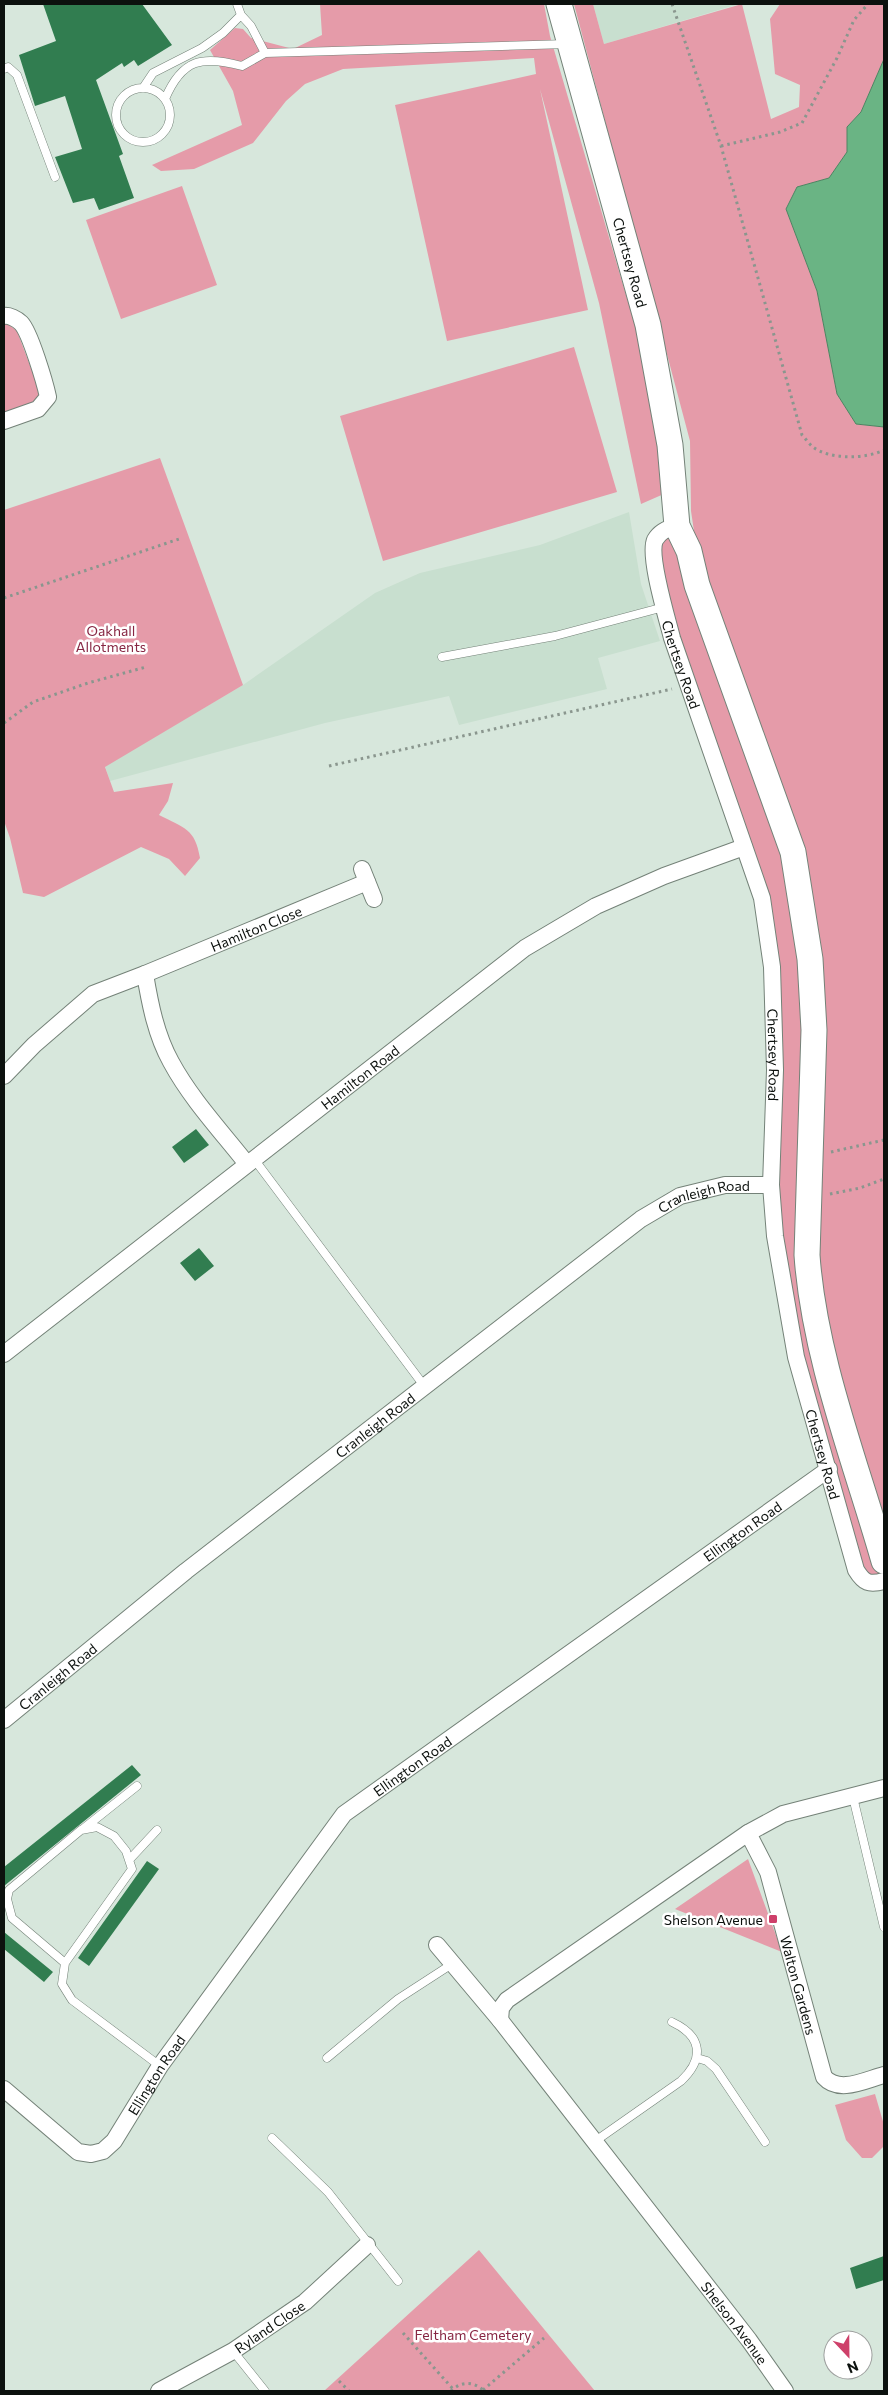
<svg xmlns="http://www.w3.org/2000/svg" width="888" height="2395" font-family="Commissioner,sans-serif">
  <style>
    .built { fill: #c8dfcf }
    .green { fill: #e59ba9 }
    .water { fill: #6ab484; stroke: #4e8361 }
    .building { fill: #317d50 }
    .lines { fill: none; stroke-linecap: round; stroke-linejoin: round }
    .service-casing { stroke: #748278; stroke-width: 9 }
    .minor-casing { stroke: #748278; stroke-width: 18 }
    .primary-casing { stroke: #748278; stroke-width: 27 }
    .path { stroke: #8a968e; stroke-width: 3; stroke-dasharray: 2.5 4; stroke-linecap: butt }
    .service { stroke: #fff; stroke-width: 8 }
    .minor { stroke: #fff; stroke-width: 16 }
    .primary { stroke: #fff; stroke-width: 25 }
    .poi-dot { fill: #ce406a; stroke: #fff; stroke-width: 2 }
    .labels { text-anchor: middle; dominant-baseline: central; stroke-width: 5; stroke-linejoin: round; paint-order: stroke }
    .street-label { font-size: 14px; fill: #0c110e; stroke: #fff }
    .park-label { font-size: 14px; fill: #872643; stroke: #fff }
    .poi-label { font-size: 14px; fill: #0c110e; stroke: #fff; text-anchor: end }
  </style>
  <rect width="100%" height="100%" fill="#d7e7dc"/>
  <!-- built -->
  <path class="built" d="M593,4H739L604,44Z
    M629,512L641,584L660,641L598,658L607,689L459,725L449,696L325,723L110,781L105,766L243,685L375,593L420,573L540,545Z"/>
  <!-- green -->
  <path class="green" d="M320,4H544L550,36L628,302L679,443L682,486L641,504L599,303L540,89L588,310L447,341L395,105L536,74L534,58L343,69L305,84L286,101L253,143L194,169L161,171L152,165L242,125L233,91L210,50L235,28L243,29L251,38L293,49L322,35Z
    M574,4H593L604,44L742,4L771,119L799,107L800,85L775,74L770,19L780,4H884V59L861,112L847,127V152L829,178L797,187L786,209L817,291L837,394L856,424L884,427V1536L835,1366L818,1285V980L698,558L691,511L690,441Z
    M182,186L217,285L121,319L86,220Z
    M6,322L17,331L40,392L33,405L4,415V323Z
    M574,347L617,492L383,561L340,416Z
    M160,458L243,685L105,767L114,792L173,783L168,801L159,815C184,828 195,828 200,858L185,876L169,859L141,847L44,897L23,893L10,838L4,821V510Z
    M668,528L805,920L807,1255L884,1562V1581L856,1570L775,1236L769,934L672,638L655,541Z
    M748,1859L782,1952L675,1909Z
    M875,2094L884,2125V2146L872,2158H862L846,2140L835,2105Z
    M479,2250L595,2391H324Z"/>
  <!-- water -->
  <path class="water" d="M884,59V427L856,424L837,394L817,291L786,209L797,187L829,178L847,152V127L861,112Z"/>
  <!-- building -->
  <path class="building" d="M43,4H142L172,45L138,66L134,60L124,67L122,63L96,80L123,154L119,156L134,198L99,210L94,198L73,203L55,157L82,149L65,96L35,106L19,55L56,41Z
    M196,1129L209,1145L184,1163L172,1147Z
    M199,1248L214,1266L195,1281L180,1263Z
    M132,1765L141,1775L4,1886V1867Z
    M147,1861L159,1869L89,1966L78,1958Z
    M4,1932L53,1972L44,1982L4,1949Z
    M884,2256V2280L856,2289L850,2268Z"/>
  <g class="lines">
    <!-- service casing -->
    <g class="service-casing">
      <path id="service" d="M237,4L241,15
        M4,69L8,67L17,75L55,177
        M116 115a27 27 0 1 1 54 0a27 27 0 1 1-54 0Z
        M143,88L153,73L202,48L223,33L241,15L251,26L265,53
        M165,99C182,59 202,55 242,66L265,53L567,44
        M442,657L555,636L664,607
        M254,1159L425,1387
        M853,1797L884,1927
        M83,1829L137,1786
        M130,1859L157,1830
        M65,1963L12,1918L7,1899L9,1890L81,1830L97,1827L114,1836L126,1851L132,1869L65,1963L62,1984L72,2000L160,2066
        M327,2058L398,1999L452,1964
        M697,2058L707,2061L716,2069L765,2142
        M272,2138L328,2192L398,2281
        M594,2142L681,2081C705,2058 702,2036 672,2022
        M233,2351L265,2391"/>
    </g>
    <!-- minor casing -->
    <g class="minor-casing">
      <g id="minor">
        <path d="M4,316C9,315 17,319 21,323C30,332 45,383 48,397L38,409L4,421"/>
        <path id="s1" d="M677,526C668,528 660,531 655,540C648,556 667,618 672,638L762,898L772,967L775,1070L771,1185L775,1236L796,1357L856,1570C864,1583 869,1585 884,1581"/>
        <path d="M362,869L374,899"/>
        <path id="s2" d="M145,974L367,882"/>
        <path d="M4,1076L34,1045L93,994L145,974C150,1004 156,1035 171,1062C191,1099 221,1131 247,1164"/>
        <path id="s3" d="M4,1354L525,948L596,906L664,876L744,847"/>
        <path id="s4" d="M4,1720L186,1571L641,1219L680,1196L725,1185H771"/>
        <path id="s5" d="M748,1833L768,1872L824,2077C839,2094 865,2080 884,2075"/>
        <path id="s6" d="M437,1945L500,2020L749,2340L785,2391"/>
        <path d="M500,2020L501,2008L507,2000L748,1833L783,1814L884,1788"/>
        <path id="s7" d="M4,2089L78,2152L91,2154L103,2151L114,2141L160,2066L344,1814L829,1469"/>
        <path id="s8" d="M159,2391L233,2351L305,2302L367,2245"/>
      </g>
    </g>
    <!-- primary casing -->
    <g class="primary-casing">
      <g id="primary">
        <path id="s9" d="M559,4L648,325L670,445L677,526L689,551L697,585L793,852L810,959L814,1030L807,1255C814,1357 856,1463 884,1561"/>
      </g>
    </g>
    <!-- path -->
    <path class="path" d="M672,4L721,146L802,435C806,439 809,444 813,447C830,460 866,459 884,450
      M721,146L780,132L802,123L837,58L854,20L868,4
      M4,598L182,538
      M4,723L33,702L88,683L146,667
      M329,766L672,689
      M831,1152L884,1140
      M830,1194L860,1188L884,1179
      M403,2333L453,2389
      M339,2381L349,2391
      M483,2390L544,2338
      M451,2391C461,2381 474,2381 484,2391"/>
    <!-- service -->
    <use href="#service" class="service"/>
    <!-- minor -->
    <use href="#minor" class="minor"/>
    <!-- primary -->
    <use href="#primary" class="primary"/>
  </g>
  <!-- markers -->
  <rect class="poi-dot" x="768" y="1914" width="10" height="10" rx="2.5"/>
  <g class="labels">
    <!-- street labels -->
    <g class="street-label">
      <text stroke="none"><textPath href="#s9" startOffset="268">Chertsey Road</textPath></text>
      <text stroke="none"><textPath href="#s1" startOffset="155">Chertsey Road</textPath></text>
      <text stroke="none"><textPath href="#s2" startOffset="120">Hamilton Close</textPath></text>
      <text stroke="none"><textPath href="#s1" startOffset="560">Chertsey Road</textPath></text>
      <text stroke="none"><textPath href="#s3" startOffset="451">Hamilton Road</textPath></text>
      <text stroke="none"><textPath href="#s4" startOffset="879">Cranleigh Road</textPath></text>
      <text stroke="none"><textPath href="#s4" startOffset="474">Cranleigh Road</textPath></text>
      <text stroke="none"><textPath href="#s1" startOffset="965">Chertsey Road</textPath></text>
      <text stroke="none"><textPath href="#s7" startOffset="1026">Ellington Road</textPath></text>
      <text stroke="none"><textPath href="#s4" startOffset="69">Cranleigh Road</textPath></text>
      <text stroke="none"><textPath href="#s7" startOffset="621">Ellington Road</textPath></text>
      <text stroke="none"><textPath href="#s5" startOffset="161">Walton Gardens</textPath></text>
      <text stroke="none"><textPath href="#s7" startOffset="216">Ellington Road</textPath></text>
      <text stroke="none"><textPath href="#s6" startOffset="481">Shelson Avenue</textPath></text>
      <text stroke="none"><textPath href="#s8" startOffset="128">Ryland Close</textPath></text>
    </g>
    <!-- park labels -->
    <g class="park-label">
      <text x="111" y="630">Oakhall<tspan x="111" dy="16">Allotments</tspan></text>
      <text x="473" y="2334">Feltham Cemetery</text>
    </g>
    <!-- poi labels -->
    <g class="poi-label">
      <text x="763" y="1919">Shelson Avenue</text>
    </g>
  </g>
  <!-- border -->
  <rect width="888" height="2395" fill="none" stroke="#0c110e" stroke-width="10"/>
  <!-- north arrow -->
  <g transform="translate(848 2355) rotate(158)"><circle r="24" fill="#ffffff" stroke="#9ea09f"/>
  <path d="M0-4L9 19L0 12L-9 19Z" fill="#ce406a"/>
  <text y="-8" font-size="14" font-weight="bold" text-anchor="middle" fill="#0c110e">N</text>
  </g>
</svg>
